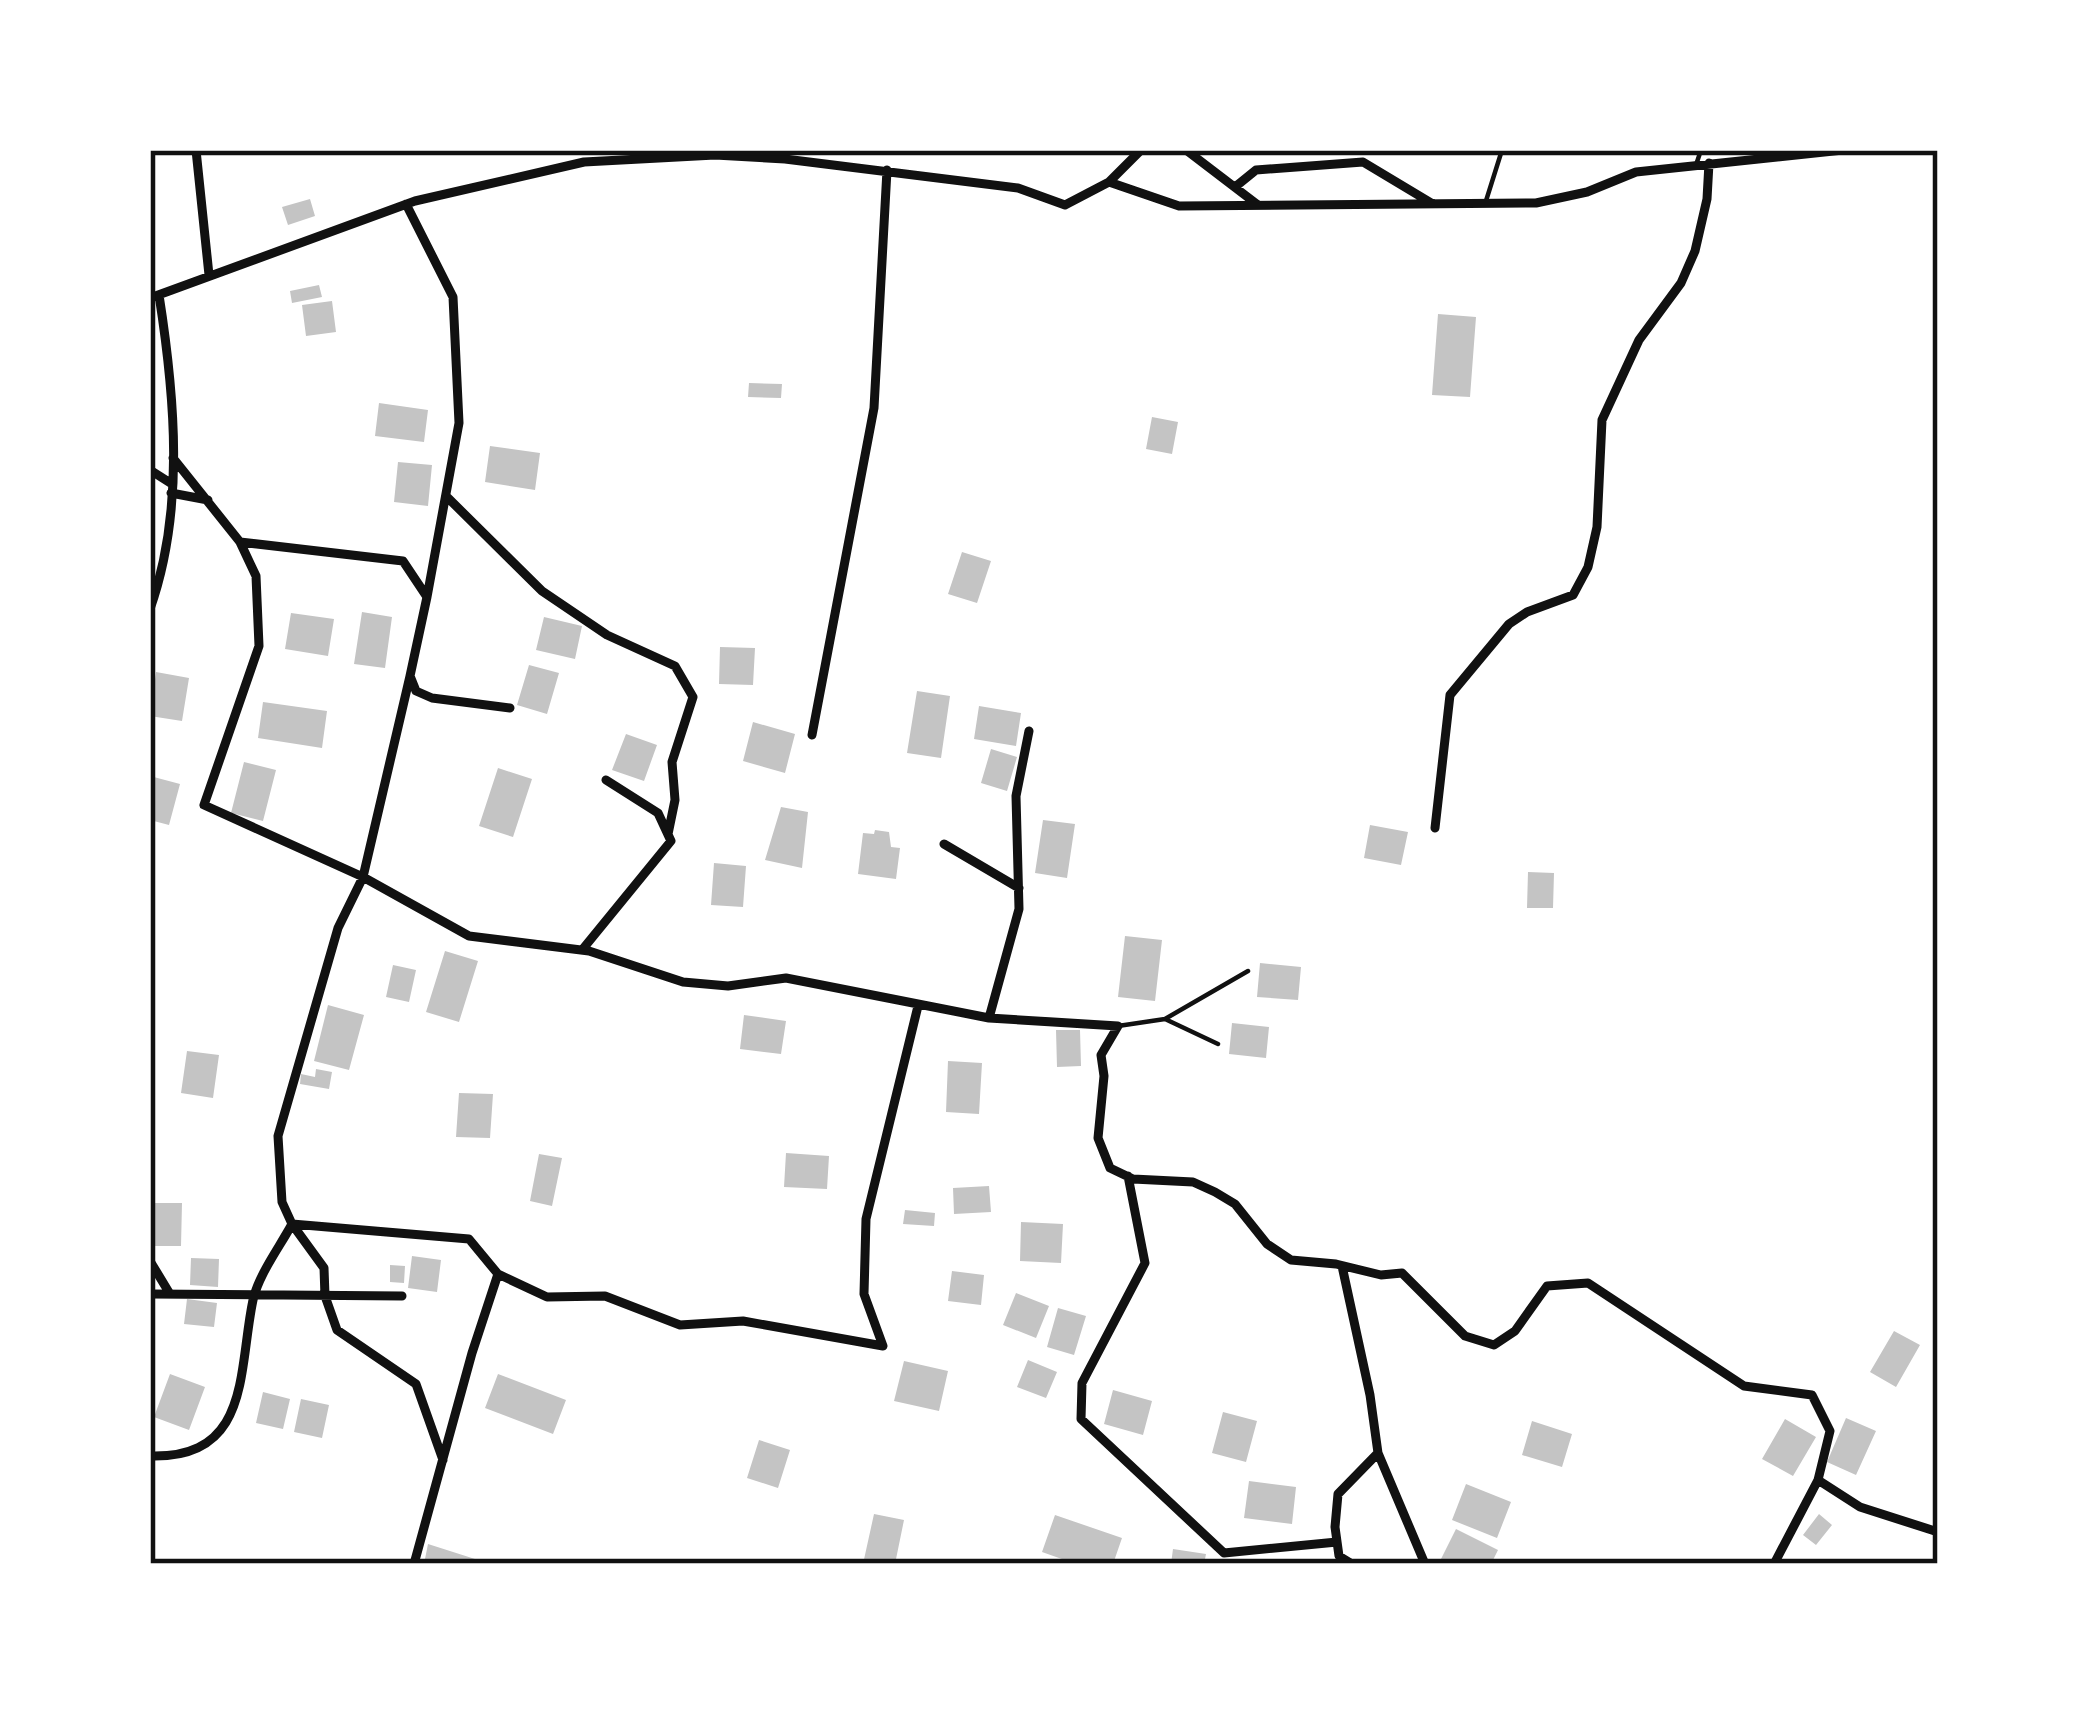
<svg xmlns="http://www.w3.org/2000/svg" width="2088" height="1714" font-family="'Roboto Serif',serif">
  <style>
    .building { fill: #c4c4c4 }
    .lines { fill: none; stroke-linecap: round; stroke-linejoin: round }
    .service { stroke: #111; stroke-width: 4.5 }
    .minor { stroke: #111; stroke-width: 9 }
    .neatline { fill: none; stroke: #111; stroke-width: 4.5 }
  </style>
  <rect width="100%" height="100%" fill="#fff"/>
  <!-- building -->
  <path class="building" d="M310,199L315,216L288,225L282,207Z
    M319,285L322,297L292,303L290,291Z
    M332,301L336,332L306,336L302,305Z
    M1438,314L1476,317L1470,397L1432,395Z
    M749,383L782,384L781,398L748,397Z
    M379,403L428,410L424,442L375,436Z
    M1152,417L1178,422L1172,454L1146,449Z
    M490,446L540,453L535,490L485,482Z
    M398,462L432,465L428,506L394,502Z
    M962,552L991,561L977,603L948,594Z
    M362,612L392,617L385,668L354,664Z
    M291,613L334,619L328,656L285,649Z
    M544,617L582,626L575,659L536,650Z
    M720,647L755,648L753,685L719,684Z
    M529,665L559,673L547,714L517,705Z
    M156,672L189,678L182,721L150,716Z
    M917,691L950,696L941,758L907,753Z
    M263,702L327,711L322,748L258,738Z
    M979,706L1021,713L1016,746L974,739Z
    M753,722L795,734L785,773L743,761Z
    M626,734L657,745L644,781L612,770Z
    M991,749L1017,757L1007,791L981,783Z
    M244,762L276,770L263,821L231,813Z
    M498,768L532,779L513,837L479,826Z
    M150,776L180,784L169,825L150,820Z
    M781,807L808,812L802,868L765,860Z
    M1043,820L1075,824L1067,878L1035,873Z
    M1370,825L1408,832L1401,865L1364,858Z
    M875,830L889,832L891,847L900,848L896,879L858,874L863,833L874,834Z
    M714,863L746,866L743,907L711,905Z
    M1528,872L1554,873L1553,908H1527Z
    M1125,936L1162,940L1155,1001L1118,997Z
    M445,951L478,961L459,1022L426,1012Z
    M1260,963L1301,967L1298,1000L1257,997Z
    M393,965L416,970L409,1002L386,997Z
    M328,1005L364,1015L349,1070L314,1061Z
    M744,1015L786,1021L781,1054L740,1049Z
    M1232,1023L1269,1027L1266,1058L1229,1054Z
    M1056,1030H1080L1081,1066L1057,1067Z
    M187,1051L219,1055L213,1098L181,1093Z
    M948,1061L982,1063L979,1114L946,1112Z
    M316,1069L332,1072L329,1089L300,1084L301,1074L315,1077Z
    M459,1093L493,1094L490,1138L456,1137Z
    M786,1153L829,1156L827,1189L784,1187Z
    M539,1154L562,1158L552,1206L530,1201Z
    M989,1186L991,1212L954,1214L953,1188Z
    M150,1203H182L181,1246H150Z
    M905,1210L935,1213L934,1226L903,1224Z
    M1021,1222L1063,1224L1061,1263L1020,1261Z
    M412,1256L441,1260L437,1292L408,1288Z
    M191,1258L219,1259L218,1287L190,1285Z
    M390,1265L405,1266L404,1283L390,1282Z
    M952,1271L984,1275L981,1305L948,1301Z
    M1016,1293L1049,1306L1036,1338L1003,1325Z
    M187,1299L217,1303L214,1327L184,1324Z
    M1058,1308L1086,1316L1074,1355L1047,1347Z
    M1894,1331L1920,1345L1896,1387L1870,1372Z
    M1028,1360L1057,1372L1046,1398L1017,1387Z
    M904,1361L948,1371L939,1411L894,1401Z
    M170,1374L205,1387L189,1430L154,1417Z
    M498,1374L566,1400L553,1434L485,1408Z
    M1113,1390L1152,1401L1143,1435L1104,1424Z
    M263,1392L290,1399L283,1429L256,1423Z
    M301,1399L329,1405L322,1438L294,1432Z
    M1223,1412L1257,1421L1246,1462L1212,1453Z
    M1846,1418L1876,1431L1856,1475L1827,1462Z
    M1785,1419L1816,1437L1793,1476L1762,1459Z
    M1532,1421L1572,1434L1562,1467L1522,1455Z
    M759,1440L790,1450L778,1488L747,1478Z
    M1249,1481L1296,1487L1292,1524L1244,1518Z
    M1466,1484L1511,1502L1497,1538L1452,1520Z
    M874,1514L904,1520L895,1564H863Z
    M1819,1514L1832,1525L1816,1545L1803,1535Z
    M1055,1515L1122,1538L1113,1564H1076L1042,1552Z
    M1456,1529L1498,1550L1491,1564H1451L1441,1559Z
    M428,1544L475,1559L473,1564H424Z
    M1173,1549L1206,1554L1204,1564H1171Z"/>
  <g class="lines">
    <!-- service -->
    <path class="service" d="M1696,165L1701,150
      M1485,204L1502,150
      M1165,1019L1218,1044
      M1118,1026L1165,1019L1248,971"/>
    <!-- minor -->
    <path class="minor" d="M196,150L209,275
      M1186,150L1258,205
      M1109,182L1141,150
      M1235,187L1256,170L1363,162L1433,204
      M406,204L453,297L459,423L427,597
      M150,298L415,201L584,162L715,155L785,159L1018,188L1065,205L1109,182L1179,206L1536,203L1587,192L1636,172L1843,150
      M173,458L240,542L403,561L427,597L410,676L416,691L432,698L510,708
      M150,470L172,484
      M171,493L208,500
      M446,496L542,591L607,635L675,666L693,697L672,762L675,800L668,834
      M240,542L256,576L259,646L204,805L363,877L469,936L589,951L683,982L728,986L786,978L989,1018L1118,1026L1101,1055L1104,1076L1098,1138L1110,1168L1133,1179L1193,1182L1215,1192L1235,1204L1267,1244L1291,1260L1336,1264L1381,1275L1402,1273L1465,1336L1494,1345L1515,1331L1547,1286L1588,1283L1744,1386L1812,1395L1830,1431L1818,1480L1774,1564
      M150,609C185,510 175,397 159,295
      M812,735L874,408L887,170
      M1435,828L1450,695L1509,624L1527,612L1573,595L1588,567L1597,527L1602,420L1639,340L1681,283L1695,251L1707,199L1709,163
      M944,844L1019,888
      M582,950L671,841L658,813L606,780
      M989,1018L1019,909L1016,796L1029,731
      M1128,1176L1145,1263L1082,1383L1081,1419L1224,1553L1337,1542
      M292,1224L469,1239L498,1274L472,1353L414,1564
      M292,1224L324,1268L325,1296L337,1330L416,1384L443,1460
      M150,1261L170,1294
      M1342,1266L1370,1395L1378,1453L1338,1494L1335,1527L1339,1556L1352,1564
      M498,1274L547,1297L605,1296L680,1325L743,1321L883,1346L864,1294L866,1219L918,1006
      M150,1294L402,1296
      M1378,1453L1425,1564
      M150,1456C251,1459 238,1371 253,1300C259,1274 279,1248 292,1224L282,1202L278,1136L338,928L363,877L410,676
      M1818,1480L1860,1507L1938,1532"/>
  </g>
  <!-- border -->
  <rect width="2088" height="1714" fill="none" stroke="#ffffff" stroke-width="306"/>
  <rect x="153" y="153" width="1782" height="1408" class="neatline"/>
</svg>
